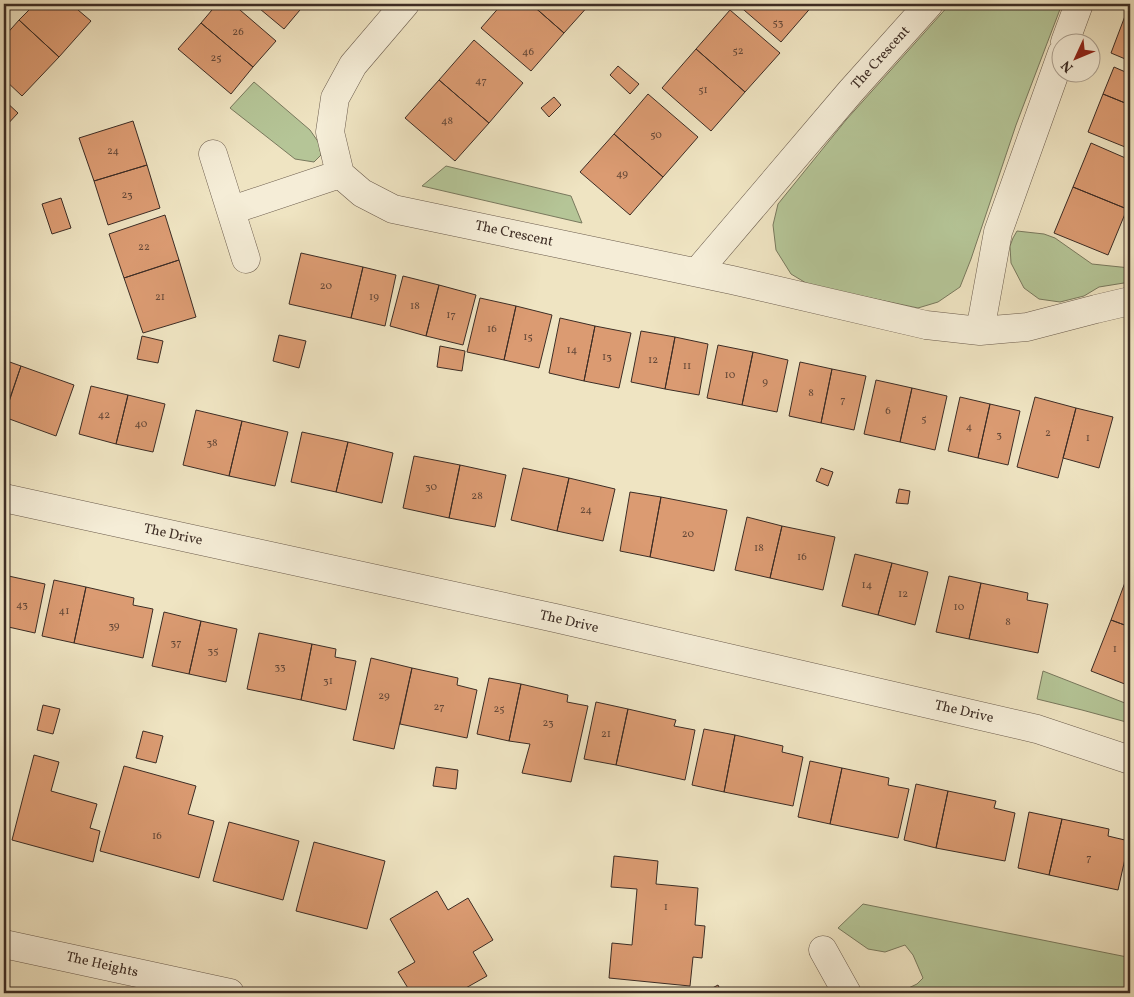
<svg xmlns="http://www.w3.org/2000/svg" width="1134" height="997" font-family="Vollkorn,serif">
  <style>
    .grass { fill: #b5c597; stroke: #79795e }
    .building { fill: #db9b72; stroke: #3d2d25 }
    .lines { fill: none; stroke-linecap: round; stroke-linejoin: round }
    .minor-casing { stroke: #6a5b4c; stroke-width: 29 }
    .minor { stroke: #f5edd7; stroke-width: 28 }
    .labels { text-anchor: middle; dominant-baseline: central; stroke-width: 5; stroke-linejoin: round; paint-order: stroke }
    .number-label { font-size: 11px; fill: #644838 }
    .street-label { font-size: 14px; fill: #3d2d25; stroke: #f5edd7 }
  </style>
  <rect width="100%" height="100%" fill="#efe4c2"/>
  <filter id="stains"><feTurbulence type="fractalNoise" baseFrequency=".004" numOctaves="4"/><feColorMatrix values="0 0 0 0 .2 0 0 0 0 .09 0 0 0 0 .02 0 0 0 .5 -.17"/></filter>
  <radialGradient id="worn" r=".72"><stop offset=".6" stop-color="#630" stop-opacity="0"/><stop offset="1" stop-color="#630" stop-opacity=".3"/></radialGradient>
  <!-- grass -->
  <path class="grass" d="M950,4H1062L1016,125L971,259L960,287L938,302L918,308L847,293L811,286L791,274L776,250L773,225L778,204L846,120Z
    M254,82L310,130L319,143L321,155L314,162L295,159L230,108Z
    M446,166L571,196L582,223L422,186Z
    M1017,231L1044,234L1055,238L1092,264L1130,268V282L1099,287L1084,296L1060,302L1039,299L1024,288L1011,263L1010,246L1013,238Z
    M1043,671L1130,705V723L1082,710L1037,699Z
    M863,904L1127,957L1130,946V993H898L917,984L923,978L913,955L905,945L885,952L868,949L838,928Z"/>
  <!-- building -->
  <path class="building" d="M35,4H71L91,21L59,57L19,20Z
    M217,4H233L276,41L253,67L201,23Z
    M254,4H305L284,29Z
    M502,4H531L564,33L531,71L481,28Z
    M531,4H590L564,33Z
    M737,4H814L781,42Z
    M1130,4V18L1125,16Z
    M730,10L780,53L745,92L696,49Z
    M1125,16L1130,18V61L1111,53Z
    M19,20L59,57L22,96L4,79V37Z
    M201,23L253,67L231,94L178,49Z
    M474,40L523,83L489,123L439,80Z
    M696,49L745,92L711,131L662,88Z
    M618,66L639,84L630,94L610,75Z
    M1114,67L1130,74V105L1103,94Z
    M439,80L489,123L455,161L405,118Z
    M648,94L698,137L663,177L614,134Z
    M1103,94L1130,105V149L1088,132Z
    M554,97L561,105L549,117L541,108Z
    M4,100L18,113L4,128Z
    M133,121L147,165L94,181L79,138Z
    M614,134L663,177L630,215L580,172Z
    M1091,143L1130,160V200L1127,209L1073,187Z
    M147,165L160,208L108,225L94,181Z
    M1073,187L1127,209L1108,255L1054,233Z
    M61,198L71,228L52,234L42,204Z
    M165,215L179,260L124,278L109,234Z
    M301,253L363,267L351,318L289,304Z
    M179,260L196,317L143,333L124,278Z
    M363,267L396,275L385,326L351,318Z
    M403,276L439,285L426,336L390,326Z
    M439,285L476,295L463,345L426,336Z
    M480,298L516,306L504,360L467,352Z
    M516,306L552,315L539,368L504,360Z
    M560,318L595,326L584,381L549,373Z
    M595,326L631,333L619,388L584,381Z
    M641,331L675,337L665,389L631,382Z
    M279,335L306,341L299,368L273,361Z
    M142,336L163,341L158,363L137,359Z
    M675,337L708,344L699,395L665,389Z
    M718,345L753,352L742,405L707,398Z
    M440,346L465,351L462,371L437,367Z
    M753,352L788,360L777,412L742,405Z
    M4,360L21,366L4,415Z
    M800,362L832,369L821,423L789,416Z
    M21,366L74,385L56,436L4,417Z
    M832,369L866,376L854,430L821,423Z
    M876,380L912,388L900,442L864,434Z
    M91,386L128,395L116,444L79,434Z
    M912,388L947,396L935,450L900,442Z
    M128,395L165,404L153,452L116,444Z
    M960,397L990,404L978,458L948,451Z
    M1035,397L1076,408L1058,478L1017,467Z
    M990,404L1020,411L1008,465L978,458Z
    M1076,408L1113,417L1099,468L1063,458Z
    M196,410L242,421L229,476L183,465Z
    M242,421L288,432L275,486L229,476Z
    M302,432L348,442L336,492L291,482Z
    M348,442L393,453L382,503L336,492Z
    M414,456L460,465L449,518L403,508Z
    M460,465L506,475L495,527L449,518Z
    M523,468L569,478L557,531L511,520Z
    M821,468L833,472L828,486L816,481Z
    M569,478L615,489L603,541L557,531Z
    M899,489L910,491L908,504L896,503Z
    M630,492L661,497L650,557L620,551Z
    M661,497L727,510L714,571L650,557Z
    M747,517L782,526L770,578L735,570Z
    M782,526L835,537L823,590L770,578Z
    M855,554L892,563L878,615L842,606Z
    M892,563L928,572L915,625L878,615Z
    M1130,569V627L1111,620Z
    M4,575L45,584L35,633L4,626Z
    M949,576L981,583L969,639L936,632Z
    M54,580L86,587L74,643L42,636Z
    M981,583L1028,593L1027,600L1048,604L1038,653L969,639Z
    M86,587L134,598L133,605L153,609L143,658L74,643Z
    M164,612L201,621L189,674L152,666Z
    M1111,620L1130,627V686L1091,671Z
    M201,621L237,629L226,682L189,674Z
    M259,633L312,644L301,700L247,689Z
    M312,644L336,649L335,657L356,661L346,710L301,700Z
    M371,658L412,668L394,749L353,740Z
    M412,668L458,678L457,685L477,690L467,738L400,724Z
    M489,678L521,684L509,741L477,734Z
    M521,684L568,695L567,702L588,706L571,782L522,773L530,744L509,741Z
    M596,702L628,709L616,765L584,759Z
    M43,705L60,709L53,734L37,730Z
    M628,709L676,720L674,726L695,730L685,780L616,765Z
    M704,729L735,735L724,792L692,785Z
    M143,731L163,736L156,763L136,758Z
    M735,735L783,746L782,752L803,757L793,806L724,792Z
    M34,755L59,762L51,791L97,804L90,828L100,831L93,862L12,840Z
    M810,761L842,768L830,824L798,817Z
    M124,766L196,786L188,814L214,821L199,878L100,851Z
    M436,767L458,770L456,789L433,786Z
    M842,768L889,778L888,785L909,789L898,838L830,824Z
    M916,784L948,791L936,848L904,840Z
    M948,791L996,801L994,808L1015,813L1005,861L936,848Z
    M1029,812L1062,819L1049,875L1018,868Z
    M1062,819L1109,829L1108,836L1129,841L1118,890L1049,875Z
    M229,822L299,841L283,900L213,881Z
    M314,842L385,861L367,929L296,911Z
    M614,856L658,861L656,884L698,888L695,925L705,926L702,958L693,957L690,986L609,978L612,943L632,945L637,889L611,887Z
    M437,891L448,910L468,898L493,940L473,952L487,976L457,993H411L398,972L415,962L390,919Z
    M718,985L722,993H703Z"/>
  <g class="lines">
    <!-- minor casing -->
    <g class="minor-casing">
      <path id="minor" d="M405,4L353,65L335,98L330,132L340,174L362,193L393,209L732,280L926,325L980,331L998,232L1062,53
        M1065,42L1079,4
        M213,154L246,259
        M232,210L340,174
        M697,272L851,91L929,4
        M980,331L1027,327L1096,309L1130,301
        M4,498L555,618L1037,729L1130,760
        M4,944L230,993
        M823,950L847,993"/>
    </g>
    <!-- minor -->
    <use href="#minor" class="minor"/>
  </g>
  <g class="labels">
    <!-- number labels -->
    <g class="number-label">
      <text x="778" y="23">53</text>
      <text x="238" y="32">26</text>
      <text x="738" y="51">52</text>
      <text x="528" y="52">46</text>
      <text x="216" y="58">25</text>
      <text x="481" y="81">47</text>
      <text x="703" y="90">51</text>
      <text x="447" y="121">48</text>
      <text x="656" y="135">50</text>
      <text x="113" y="151">24</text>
      <text x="622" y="174">49</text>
      <text x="127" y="195">23</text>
      <text x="144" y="247">22</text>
      <text x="326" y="286">20</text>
      <text x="160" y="297">21</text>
      <text x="374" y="297">19</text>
      <text x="415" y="306">18</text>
      <text x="451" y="315">17</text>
      <text x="492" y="329">16</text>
      <text x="528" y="337">15</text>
      <text x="572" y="350">14</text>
      <text x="607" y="357">13</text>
      <text x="653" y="360">12</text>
      <text x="687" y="366">11</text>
      <text x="730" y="375">10</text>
      <text x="765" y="382">9</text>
      <text x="811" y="393">8</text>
      <text x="843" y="400">7</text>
      <text x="888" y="411">6</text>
      <text x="104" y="415">42</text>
      <text x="924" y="419">5</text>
      <text x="141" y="424">40</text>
      <text x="969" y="427">4</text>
      <text x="1048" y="433">2</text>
      <text x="999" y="435">3</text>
      <text x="1088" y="438">1</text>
      <text x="212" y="443">38</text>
      <text x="431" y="487">30</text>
      <text x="477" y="496">28</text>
      <text x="586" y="510">24</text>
      <text x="688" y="534">20</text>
      <text x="759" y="548">18</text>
      <text x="802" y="557">16</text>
      <text x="867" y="585">14</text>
      <text x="903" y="594">12</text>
      <text x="22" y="605">43</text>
      <text x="959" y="607">10</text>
      <text x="64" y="611">41</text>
      <text x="1008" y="622">8</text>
      <text x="114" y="626">39</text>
      <text x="176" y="643">37</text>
      <text x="1115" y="649">1</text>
      <text x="213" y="651">35</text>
      <text x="280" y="667">33</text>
      <text x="328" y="681">31</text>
      <text x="384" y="696">29</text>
      <text x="439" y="707">27</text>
      <text x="499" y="709">25</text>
      <text x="548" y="723">23</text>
      <text x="606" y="734">21</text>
      <text x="157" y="836">16</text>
      <text x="1089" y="858">7</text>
      <text x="666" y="907">1</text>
    </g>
    <!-- street labels -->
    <g class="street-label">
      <text transform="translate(881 58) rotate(-48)">The Crescent</text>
      <text transform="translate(514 234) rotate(12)">The Crescent</text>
      <text transform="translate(173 535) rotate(12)">The Drive</text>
      <text transform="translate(569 622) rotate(13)">The Drive</text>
      <text transform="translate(964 712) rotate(13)">The Drive</text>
      <text transform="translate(102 965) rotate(13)">The Heights</text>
    </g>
  </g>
  <!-- margin -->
  <rect width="1134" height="997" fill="none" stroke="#efe4c2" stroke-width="20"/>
  <rect x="5" y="5" width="1124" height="987" fill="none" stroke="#3d2d25" stroke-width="2.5"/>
  <rect x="10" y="10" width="1114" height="977" fill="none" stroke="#3d2d25"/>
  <!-- north arrow -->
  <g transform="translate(1076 58) rotate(226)"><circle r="24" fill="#f5edd7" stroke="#aba090"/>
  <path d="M0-4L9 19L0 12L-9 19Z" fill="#8f2418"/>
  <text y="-8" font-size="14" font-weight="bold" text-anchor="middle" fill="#3d2d25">N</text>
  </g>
  <rect width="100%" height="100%" filter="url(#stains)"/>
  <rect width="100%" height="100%" fill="url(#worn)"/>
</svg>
